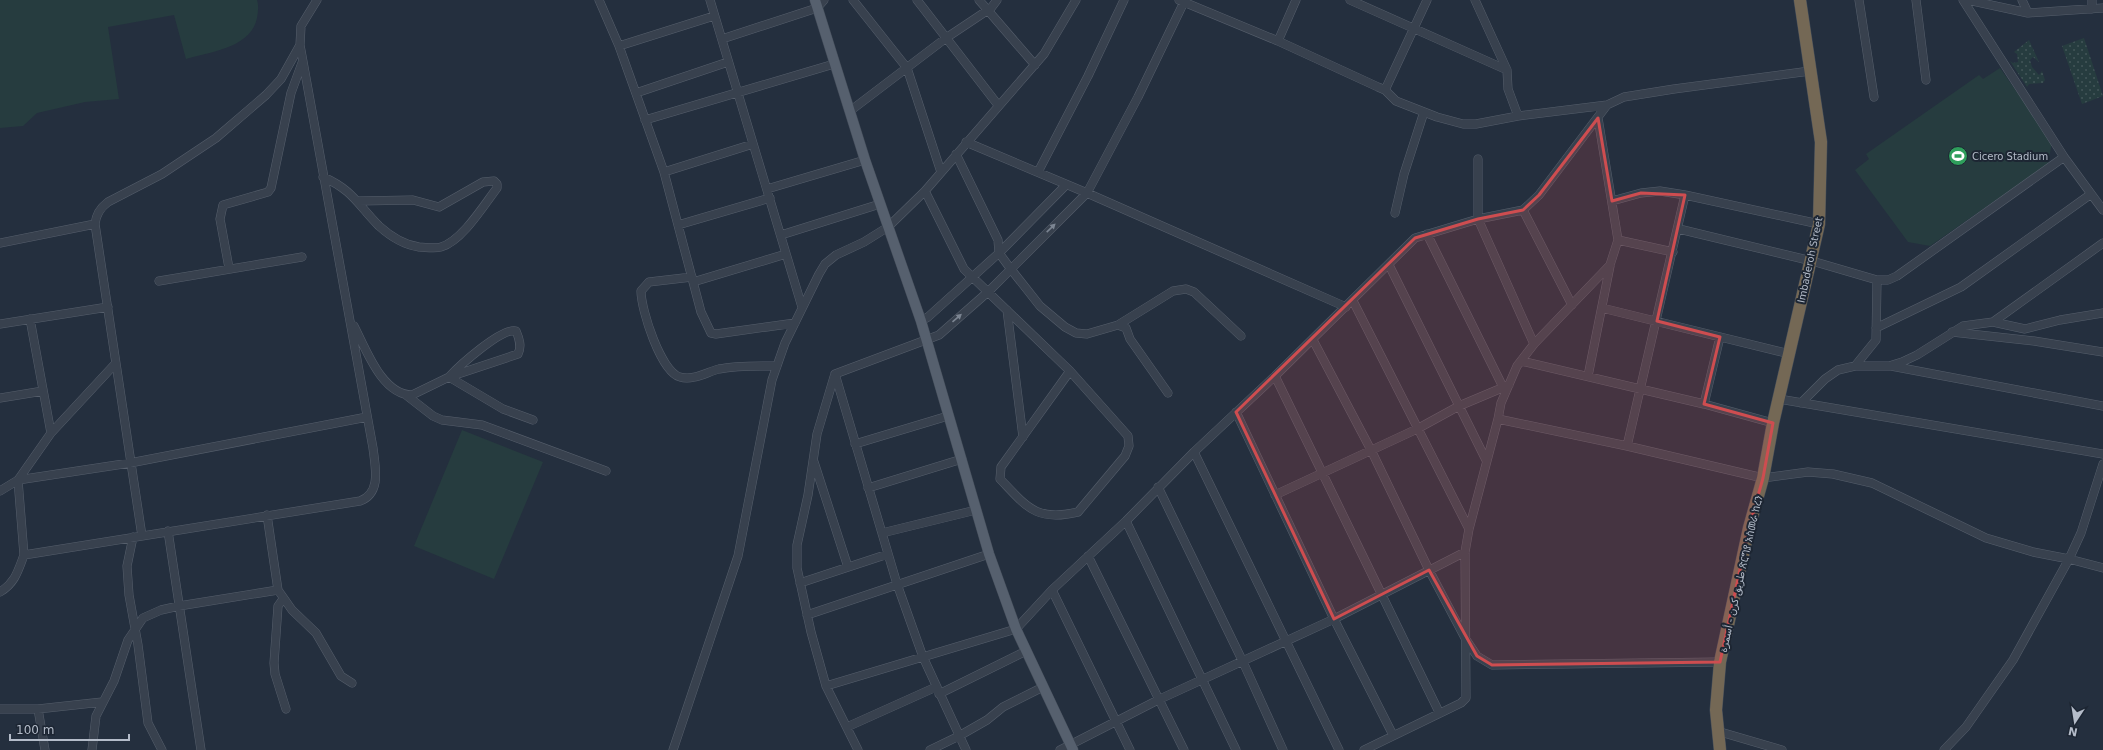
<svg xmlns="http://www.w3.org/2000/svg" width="2103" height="750" font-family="'DejaVu Sans','Noto Naskh Arabic','Noto Sans Ethiopic',sans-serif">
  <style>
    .grass { fill: #263c3f }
    .garden { fill: url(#garden-dots) }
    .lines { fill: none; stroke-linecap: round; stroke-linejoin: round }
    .minor-casing { stroke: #565f6c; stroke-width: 9 }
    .major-casing { stroke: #414a57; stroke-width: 11 }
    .highway-casing { stroke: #434c59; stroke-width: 13 }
    .minor { stroke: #38414e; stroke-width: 8 }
    .major { stroke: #56606e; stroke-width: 10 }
    .highway { stroke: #746855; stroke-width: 12 }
    .oneway { fill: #7c8592 }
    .marked { fill: #ce4d50; fill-opacity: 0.2; stroke: #ce4d50; stroke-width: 3; stroke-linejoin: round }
    .labels { text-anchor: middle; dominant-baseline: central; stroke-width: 4; stroke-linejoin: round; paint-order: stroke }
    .poi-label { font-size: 10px; fill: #b4bcc9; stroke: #1d2633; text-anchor: start }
    .street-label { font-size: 10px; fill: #b4bcc9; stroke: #1d2633 }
  </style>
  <defs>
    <pattern id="garden-dots" width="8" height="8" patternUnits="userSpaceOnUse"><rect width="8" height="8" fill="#263c3f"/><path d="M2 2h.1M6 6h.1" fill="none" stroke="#435659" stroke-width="1.8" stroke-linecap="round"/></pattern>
  </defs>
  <rect width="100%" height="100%" fill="#242f3e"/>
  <!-- grass -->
  <path class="grass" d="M0,0H257C259,6 258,12 257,18C251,48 210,52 186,59L174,15L108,27L119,99L85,102L37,113L23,126L0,128Z
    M2000,68L2052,142L2048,164L1930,246L1908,242L1855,170L1869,159L1866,154L1979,75L1983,79Z
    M462,430L543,462L494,579L414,546Z"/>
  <!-- garden -->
  <path class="garden" d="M2084,38L2103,96L2082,104L2062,46Z
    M2029,40L2039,62L2033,57L2030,60L2032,67L2039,75L2042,71L2045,80L2043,83L2029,84L2027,87L2010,61L2013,63L2018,62L2017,54L2014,52Z"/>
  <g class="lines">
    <!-- minor casing -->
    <g class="minor-casing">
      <path id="minor" d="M599,0L619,46L664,172L701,312L711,333L716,334L795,323
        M710,0L802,307
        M853,0L907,68L941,172
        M917,0L998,105
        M979,0L1035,65
        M1179,0L1278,41L1378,87L1385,90L1396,101L1437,117L1463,124H1476L1518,116L1607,105L1624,97L1674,89L1810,71
        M1350,0L1507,70
        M1475,0L1507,70L1508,89L1518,116
        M1859,0L1874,97
        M1916,0L1926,80
        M1963,0L2064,157L2103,210
        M1968,0L2028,13L2103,8
        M2022,0L2028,13
        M2092,0V9
        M722,39L817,8L824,0
        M1278,41L1296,0
        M619,46L714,16
        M1385,90L1427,0
        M636,93L728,62
        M850,111L946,38L991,8L997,0
        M645,120L834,64
        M966,142L1087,193L1346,307
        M956,154L998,240L999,253L1010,268L1040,306L1065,327L1076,333L1087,334L1118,325L1126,328L1130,339L1168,393
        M1478,159V219L1534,344
        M664,172L753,144
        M1038,172L1088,76L1124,0
        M323,177C353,190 358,205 379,226C390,236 405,245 419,247C425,247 434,249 441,247C462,241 484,205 497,188V184L494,181L483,182L439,207L413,200L358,201
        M767,189L865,160
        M925,191L964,269L1070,371L1128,436L1129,446L1125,456L1078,512C1036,522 1027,507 1000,479L1001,467L1070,371
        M1612,201L1641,193L1660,191L1685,195L1819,224
        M1523,210L1572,305
        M1395,213L1404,174L1424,112
        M678,225L770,198
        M1679,229L1812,261L1877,280H1888L1897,276L2064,157
        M1427,234L1503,387
        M781,235L880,204
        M1618,240L1673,252
        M0,243L95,224
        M1389,265L1486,460
        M229,268L220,219L223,205L268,192L271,188L291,93L302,63
        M692,277L649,282L641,291C641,310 661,372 680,377C693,381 707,372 719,369C738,365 758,366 777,366
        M159,281L302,257
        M693,282L786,254
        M1353,301L1469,529
        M1602,308L1790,354
        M1007,310L1023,437
        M30,319L51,433
        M921,321L928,317L999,253L1066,185
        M1993,322L2103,243
        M0,324L108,307
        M1118,325L1173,291L1186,289L1194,292L1241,336
        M354,326C366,349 382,395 412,395L449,377L518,354C522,346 519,338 516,331C502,327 459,366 449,377
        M1876,328L1961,287L2091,194
        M1952,332L2034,341L2103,352
        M1313,340L1371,450L1429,570L1465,638L1477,656L1492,665L1720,662
        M1521,361L1704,404L1773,423
        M1855,366L1876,340L1877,280
        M1891,366L2103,406
        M1275,376L1439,712
        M1588,376L1610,266
        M449,377L503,409L533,420
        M834,377L817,434L808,495L797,545V568L811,632L826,686L858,750
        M406,395L433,416L442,420L482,425L606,471
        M0,398L43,391
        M1779,399L2103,454
        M1801,403L1825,379L1838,370L1855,366H1889L1902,362L1917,355L1963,326L1993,322L2025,329L2060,320L2103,313
        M1704,404L1720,337
        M1236,412L1334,619L1393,735
        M1498,419L1501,403L1517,366L1534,344L1610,265L1618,240L1598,118
        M855,444L948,416
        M1627,446L1685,195
        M1194,452L1339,750
        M814,462L848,567
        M2103,464L2081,533L2069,559L2103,568
        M1158,487L1243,662L1283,750
        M868,488L962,459
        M0,491L18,480L51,433L115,364
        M1275,495L1417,429L1459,406L1509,385
        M267,515L278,590L292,610L316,633L341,676L352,683
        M1126,521L1236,750
        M168,531L201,750
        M882,533L976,510
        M142,536L95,224C96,214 100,208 108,202L162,174L216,138L266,95L281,79L300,45
        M133,537L127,566L129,595L138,645L148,723L162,750
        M24,555L18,480L130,463L367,417
        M1088,556L1184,750
        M800,583L888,554
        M1052,590L1130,750
        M0,592C15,583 18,571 24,555L360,501C382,493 375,466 373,448L300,45L301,26L317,0
        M283,599L278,606L274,663L275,674L286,709
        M807,615L989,554
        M826,686L1016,629L1052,590L1126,521L1194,452L1275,376L1415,238L1478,219L1523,210L1539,195L1607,105
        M939,694L1026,651
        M0,709H38L102,702
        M38,709L45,750
        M847,727L936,687
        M1717,731L1782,750
        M92,750L96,716L114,681L128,640L143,618L161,610L179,606L278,590
        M673,750L738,556L772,380L785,343L819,274L825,264L836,255L864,242L888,227L925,191L1044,54L1076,0
        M930,750L959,736L987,720L1003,707L1043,687
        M966,750L923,657L897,584L835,374L939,335L989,291L1087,193L1138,97L1185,0
        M1060,750L1160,699L1334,619L1465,552
        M1364,750L1461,703L1466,698L1465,552L1469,529L1498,419L1627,446L1763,478L1808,472L1833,474L1872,483L1986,538L2033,552L2069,559L2013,660L1966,727L1944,750"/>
    </g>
    <!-- major casing -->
    <g class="major-casing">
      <path id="major" d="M815,0L865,160L921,321L989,554L1016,629L1073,750"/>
    </g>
    <!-- highway casing -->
    <g class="highway-casing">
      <path id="highway" d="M1720,750L1716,710L1720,662L1749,528L1763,478L1773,423L1819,224L1821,142L1800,0"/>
    </g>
    <!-- minor -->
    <use href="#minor" class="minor"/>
    <!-- major -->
    <use href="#major" class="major"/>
    <!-- highway -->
    <use href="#highway" class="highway"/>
  </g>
  <!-- one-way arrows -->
  <defs><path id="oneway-solid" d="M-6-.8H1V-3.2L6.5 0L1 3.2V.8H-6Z"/></defs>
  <g class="oneway">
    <use href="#oneway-solid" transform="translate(1051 228) rotate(-44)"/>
    <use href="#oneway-solid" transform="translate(957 318) rotate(-41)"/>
  </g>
  <!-- marked area -->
  <path class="marked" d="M1598,118L1612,201L1641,193L1685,195L1657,321L1720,337L1704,404L1773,423L1763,478L1749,528L1720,662L1492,665L1477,656L1429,570L1334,619L1236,412L1415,238L1478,219L1523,210L1539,195Z"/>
  <!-- icons -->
  <defs>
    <g id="stadium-disc" transform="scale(1)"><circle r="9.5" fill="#2e9e5b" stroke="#1d2633"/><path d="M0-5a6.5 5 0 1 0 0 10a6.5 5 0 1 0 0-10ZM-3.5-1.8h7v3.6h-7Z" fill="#fff"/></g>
  </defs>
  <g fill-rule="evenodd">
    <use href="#stadium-disc" x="1958" y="156"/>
  </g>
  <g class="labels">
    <!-- poi labels -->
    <g class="poi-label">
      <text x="1972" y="156">Cicero Stadium</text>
    </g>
    <!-- street labels -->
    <g class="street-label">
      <text transform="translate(1810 260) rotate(-78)">Imbaderoh Street</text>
      <text transform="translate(1741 574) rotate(-77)">طريق كرن - أسمرة ጽርግያ አስመራ ከረን</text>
    </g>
  </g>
  <!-- north arrow -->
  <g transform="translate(2075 722) rotate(192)" stroke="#1d2633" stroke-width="3" paint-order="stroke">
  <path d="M0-3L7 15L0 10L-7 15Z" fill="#b4bcc9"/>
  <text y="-6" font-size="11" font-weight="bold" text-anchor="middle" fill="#b4bcc9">N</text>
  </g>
  <!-- scale -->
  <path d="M10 734v6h119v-6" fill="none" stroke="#b4bcc9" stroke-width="2"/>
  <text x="16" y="734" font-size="12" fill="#b4bcc9" stroke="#1d2633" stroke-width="3" paint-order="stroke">100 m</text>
</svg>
